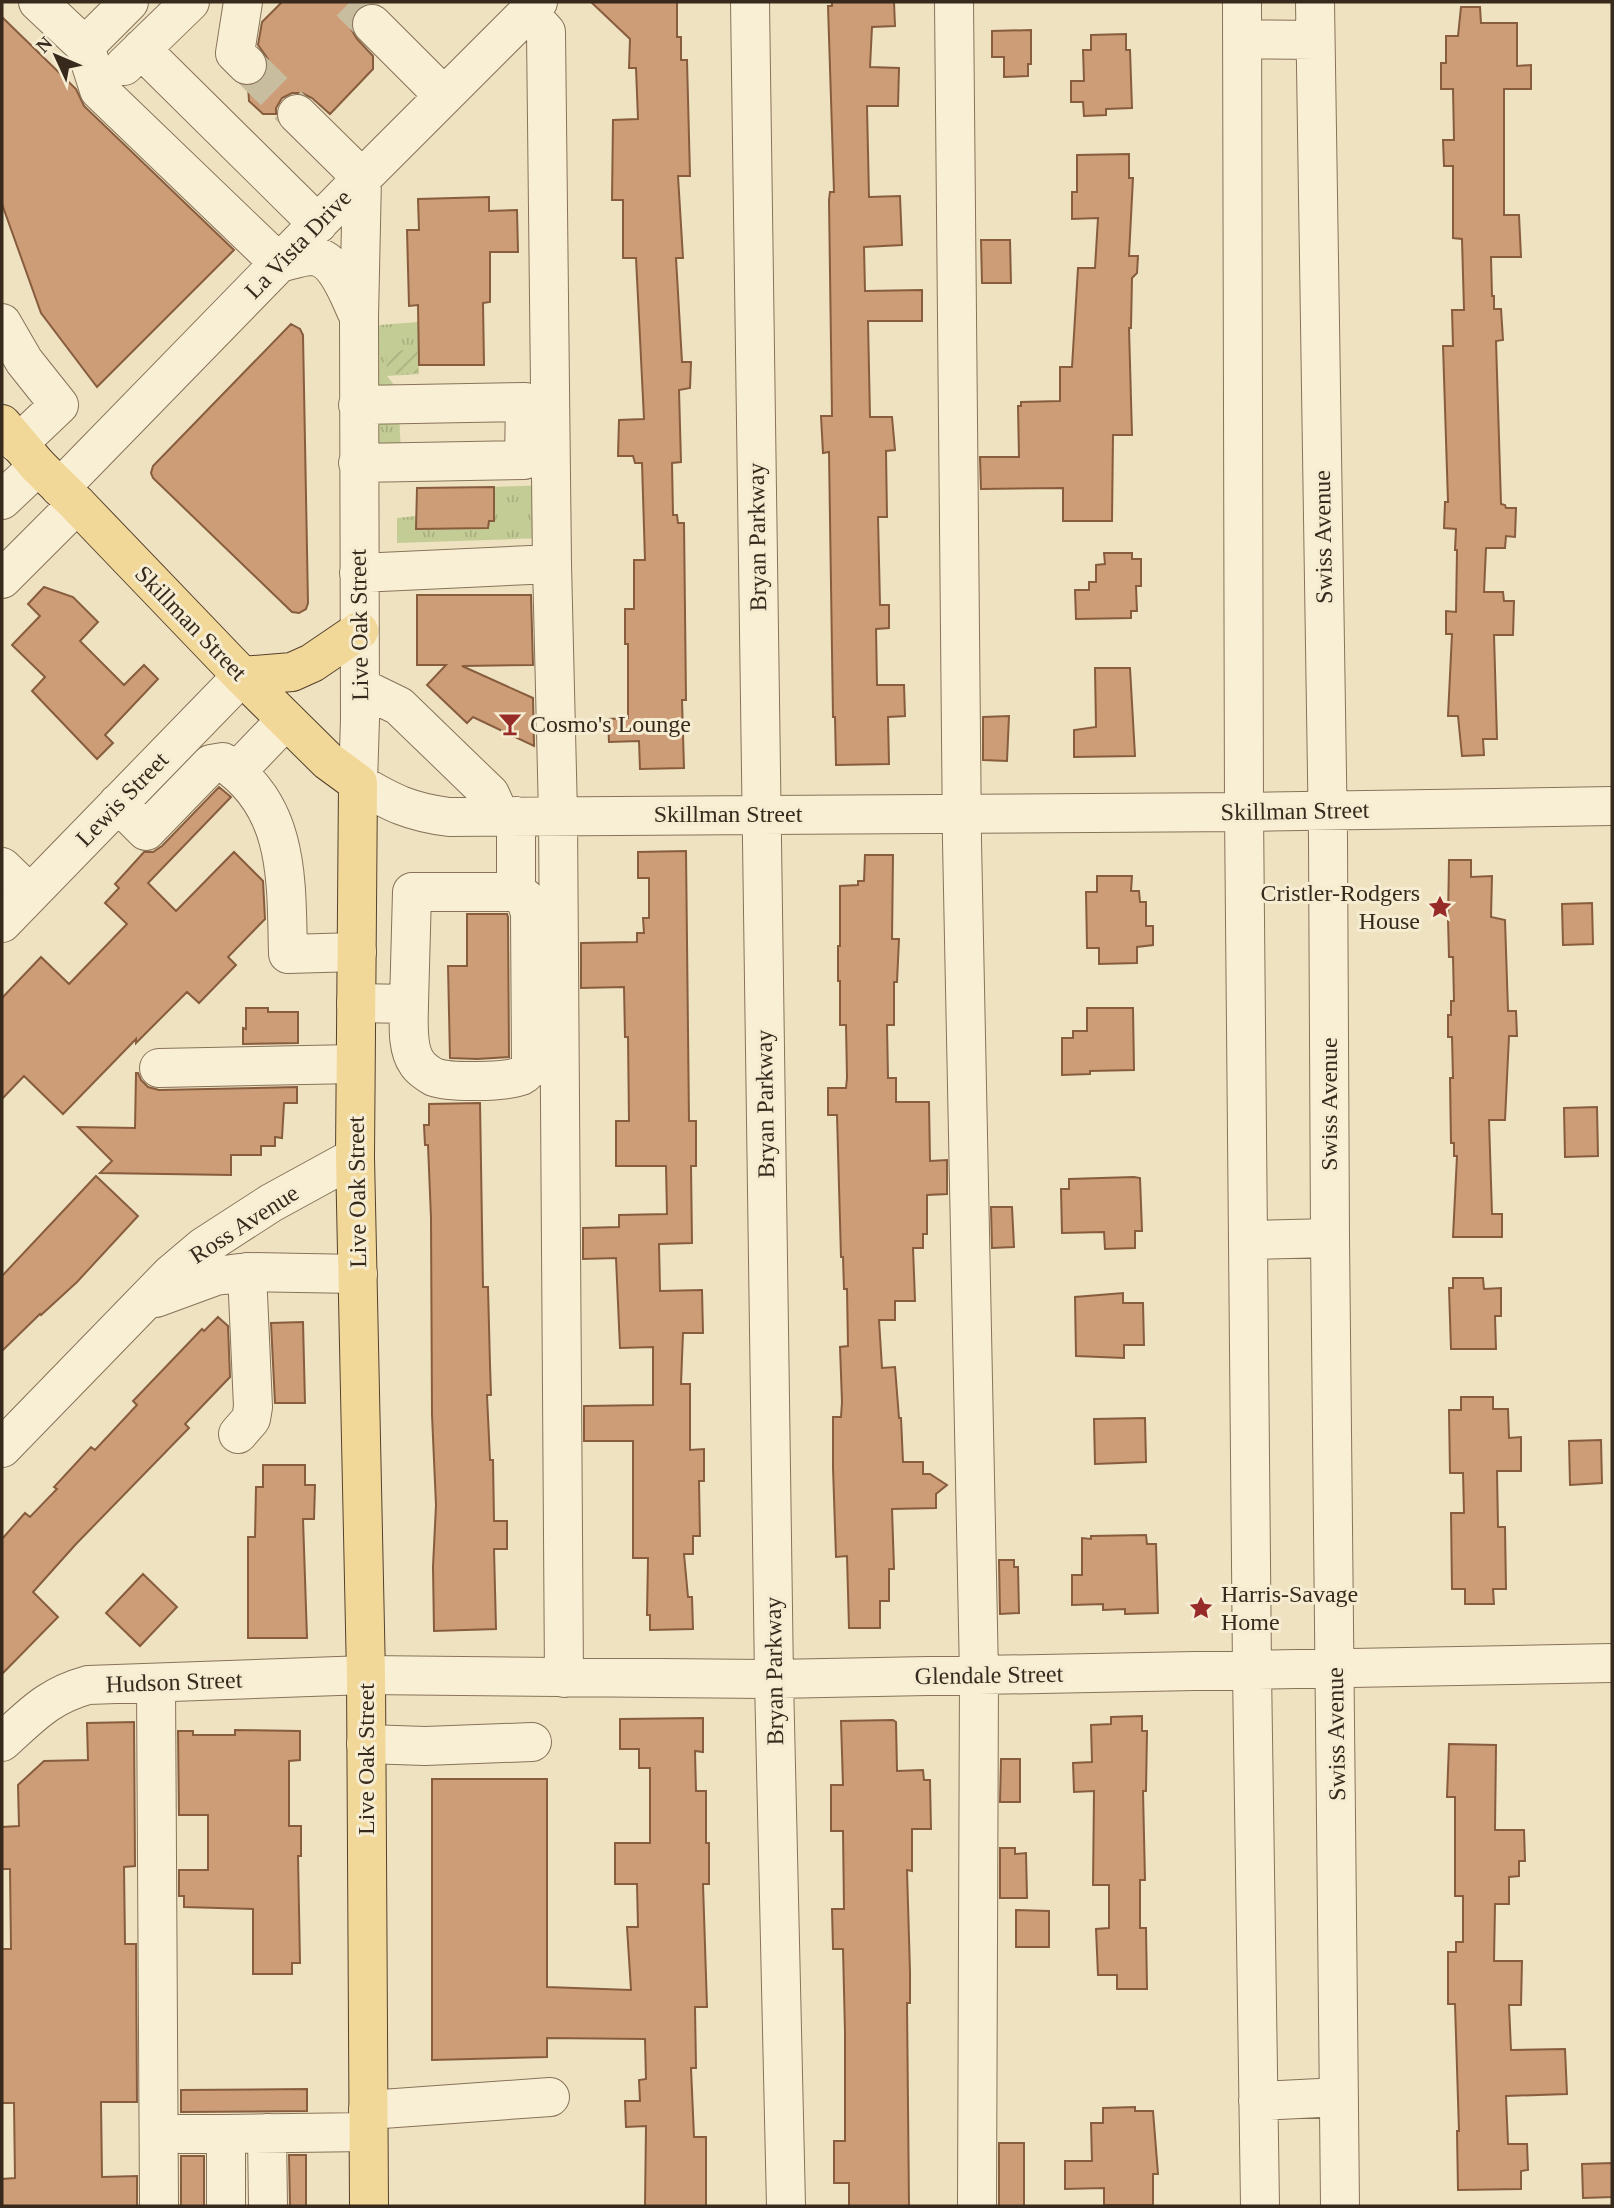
<svg xmlns="http://www.w3.org/2000/svg" width="1614" height="2208" font-family="Georgia,serif">
  <style>
    .grass { fill: url(#grass-tufts) }
    .garden { fill: url(#garden-furrows) }
    .building { fill: #cc9d77; stroke: #875d3e; stroke-width: 2 }
    .lines { fill: none; stroke-linecap: round; stroke-linejoin: round }
    .minor-tunnel { stroke: #c9bda0; stroke-width: 38; stroke-dasharray: 38 19; stroke-linecap: butt }
    .minor-casing { stroke: #877359; stroke-width: 40 }
    .major-casing { stroke: #55412d; stroke-width: 40 }
    .minor { stroke: #f9efd4; stroke-width: 38 }
    .major { stroke: #f2d898; stroke-width: 38 }
    .labels { text-anchor: middle; dominant-baseline: central; stroke-width: 6; stroke-linejoin: round; paint-order: stroke }
    .street-label { font-size: 24px; fill: #372a1d; stroke: #f5ecd1 }
    .poi-label { font-size: 24px; fill: #372a1d; stroke: #f5ecd1; text-anchor: start }
  </style>
  <defs>
    <pattern id="grass-tufts" width="24" height="20" patternUnits="userSpaceOnUse" patternTransform="scale(1.75)"><rect width="24" height="20" fill="#c4cc95"/><path d="M3 7l-1-3M5 7V3M7 7l1-3M15 17l-1-3M17 17v-4M19 17l1-3" fill="none" stroke="#a9af80"/></pattern>
    <pattern id="garden-furrows" width="10" height="10" patternUnits="userSpaceOnUse" patternTransform="scale(1.75)"><rect width="10" height="10" fill="#c4cc95"/><path d="M-1 1l2-2M0 10L10 0M9 11l2-2" fill="none" stroke="#a9af80"/></pattern>
  </defs>
  <rect width="100%" height="100%" fill="#eee2c1"/>
  <!-- grass -->
  <path class="grass" d="M418,322L419,374L387,376L399,391L379,392L372,332L380,325Z
    M399,412L401,453L381,452L374,427L378,418Z
    M545,485L544,538L397,543V518L416,516V525L488,524L489,521H494V487Z"/>
  <!-- garden -->
  <path class="garden" d="M417,350L418,373L387,374L386,351Z"/>
  <!-- building -->
  <path class="building" d="M282,2H372L356,9L351,18V29L357,39L373,56V69L330,114L312,98L302,93H292L282,98L276,108V114H263L249,101L248,86L262,81L268,70V59L258,45L262,22Z
    M591,2H677V37H681V60H687L690,176H678L683,258H676L682,362H691L690,388L679,390L681,462L672,463L673,515H677L678,523H684L686,700H682L684,768L640,769L639,741L609,742L608,719L628,718V644H625V609H634V560H645L642,463H635L633,456H618L619,420L644,419L636,258H623V200H612L613,120L638,119L636,68H629L630,39Z
    M832,2H894L895,26L872,27L870,67L899,68L898,106H867L869,197L900,196L902,245L864,247L865,291L922,290V321H868L870,417H892L895,450L886,451L887,517H878L880,605H889V628L876,629L877,685H904L905,716L888,717L889,764L836,765L835,717H833L829,452L823,453L821,416H832L829,200L830,192H834L828,6H832Z
    M1461,7H1480L1481,23H1517V66L1531,65V89H1504V215H1519L1521,257H1491L1492,296H1494V309H1501L1503,340L1496,341L1501,504L1505,505L1506,508H1516L1515,537L1506,536L1505,548H1486L1484,592H1503L1504,601H1514L1513,635H1494L1497,739H1483L1484,755L1462,756L1458,716H1448L1452,634H1446V611L1456,612L1457,550H1455L1456,529L1444,528L1445,502H1448L1443,346H1453L1452,310H1464L1462,239L1453,238V166H1444L1443,140H1454L1453,89H1441V63H1446V36H1458Z
    M2,17L76,89L84,106L234,250L97,387L41,313L2,204Z
    M1031,30V64H1028V76L1004,77V57H992V31Z
    M1126,34V50H1130L1132,108L1106,109V115L1084,116L1083,102H1071V81H1084L1083,50H1091V35Z
    M1129,154V178H1133L1129,256H1138L1137,273L1132,278L1131,328H1129L1132,435H1113L1112,521H1063V488L981,489L980,457H1019L1018,406H1021V402L1060,401V367H1072L1078,268H1095L1098,218L1072,219V192H1077V155Z
    M489,197V211L517,210L518,252H490V302L483,303L484,365H419L418,305L409,306L407,230H419L418,199Z
    M981,240H1010L1011,283H982Z
    M291,324L300,329L303,335L308,603L306,609L299,613L292,612L153,478L151,473L153,466Z
    M494,487V521H489L488,528L416,529L417,488Z
    M1104,553H1132V559H1141V586H1136L1137,611H1131V618L1076,619L1075,590H1089V582H1096V565L1105,564Z
    M44,587L73,597L98,622L80,641L124,685L144,665L158,679L105,735L113,743L97,759L32,691L45,677L12,645L40,616L28,604Z
    M417,595H531L533,665L462,666L533,698L534,746L473,717L467,723L427,685L446,665H417Z
    M1095,668H1130L1135,756L1074,757V730L1096,727Z
    M1009,716L1007,761L983,760V717Z
    M219,787L231,797L148,883L176,911L234,852L263,881L265,919L228,957L236,965L199,1003L187,992L136,1043V1039L63,1114L24,1076L2,1099V998L41,957L69,984L127,924L105,903L119,888L115,884L144,852H153L162,846Z
    M686,851L689,1121H696V1166H691L692,1243L659,1244L660,1291L702,1290L703,1333H683L681,1384H690V1450L704,1449V1481H699L700,1536H693V1554H684L688,1597H692L693,1629L650,1630V1615H647L648,1558H633V1441H584V1406L653,1405V1347L620,1348L616,1258L583,1259V1228L619,1227V1215L667,1214L666,1166H616V1121H629L628,1037H625L624,987L581,988V943L637,942V933H644L643,918H649V878H638V852Z
    M865,855H893L892,939H899L897,982H894V1025H887L888,1078H896V1102H929L930,1161L947,1160V1194L927,1195V1234H923V1248H913L915,1301H895V1320H879L882,1368L895,1367L899,1418H901L903,1462H923V1474H930L947,1485L936,1494V1508L892,1509L894,1569H889V1601H880V1628H849L847,1556L836,1557L833,1468V1417H841L842,1402L840,1347L848,1346L847,1289H844L843,1257H841L837,1115H828V1088H846L847,1078L846,1025H840V981H838V946H840V886L858,885V881H864Z
    M1449,860H1471V877L1492,876L1491,917L1505,920L1508,1011H1516L1517,1036H1509L1505,1120H1489L1492,1214H1502V1237H1453L1457,1156H1454V1143H1451L1450,1078H1453L1452,1037H1448V1015H1451V1001H1454L1453,957H1449L1448,920Z
    M1097,876H1132L1131,891H1139L1140,902H1146V926H1153V945L1137,947V963L1099,964V948H1087L1086,892H1097Z
    M1592,903L1593,944L1563,945L1562,904Z
    M467,914H507L508,917L509,1057L477,1059L450,1058L448,966H467Z
    M246,1008H268V1012H298V1043L243,1044V1028L246,1029Z
    M1087,1008H1133L1134,1070L1090,1071V1074L1062,1075V1038H1073V1031H1087Z
    M136,1073H138L141,1080L148,1087L159,1090L297,1087V1103H284L282,1138L275,1137V1146H261V1155H231V1175L100,1173L112,1161L78,1127L135,1128Z
    M480,1103L483,1287H488L490,1365L491,1395H487L490,1460H493L494,1521H507V1549H494L496,1629L434,1631L433,1567L436,1505L432,1415L431,1218L428,1145H425L424,1125H429V1104Z
    M1597,1107L1598,1156L1565,1157L1564,1108Z
    M96,1176L138,1216L77,1282L41,1315L40,1314L2,1351V1276Z
    M1134,1177L1140,1178L1142,1231H1135V1248L1105,1249L1104,1232L1062,1233L1061,1189H1069V1179Z
    M991,1207H1012L1014,1247L992,1248Z
    M1453,1278H1483L1484,1289L1501,1288V1316H1495L1496,1349H1451L1449,1288H1453Z
    M1123,1293V1303H1143L1144,1345H1124V1358L1076,1356L1075,1297Z
    M218,1317L228,1326L230,1377L185,1424L189,1428L76,1544L33,1592L58,1617L2,1674V1539L25,1513L30,1517L57,1489L54,1487L91,1447L95,1450L137,1405L133,1401L202,1329L204,1331Z
    M303,1322L305,1403H275L271,1323Z
    M1461,1397H1493V1409H1508L1509,1438L1521,1437V1471H1497L1498,1527H1505L1506,1589H1493L1494,1604H1465V1589H1452L1451,1513H1464L1463,1473H1450L1449,1410H1461Z
    M1145,1418L1146,1462L1095,1464L1094,1419Z
    M1601,1440L1602,1483L1570,1485L1569,1441Z
    M263,1465H305V1485H315L314,1519H303L307,1638H248V1537H255L256,1487H263Z
    M1146,1535L1147,1544H1156L1158,1613L1125,1614V1609L1103,1610V1604L1072,1605V1575H1082V1538L1091,1539V1536Z
    M999,1560H1014V1567H1018L1019,1613L1000,1614Z
    M143,1574L177,1607L140,1646L106,1613Z
    M1142,1716V1731H1147L1146,1791H1143L1145,1880H1140V1928H1146L1147,1989H1117V1975H1098L1096,1929L1109,1928V1885H1093L1094,1791L1074,1792L1073,1763L1092,1762L1091,1725L1111,1724V1717Z
    M703,1718V1752L695,1751L696,1791H706V1843H709V1884H703L707,2007H695L696,2068H691L694,2137H706V2206H645L646,2126L626,2127L625,2101H640L639,2080L646,2079L645,2039L547,2038V2057L432,2060V1779H547V1987L631,1990L627,1927H638L637,1884H615V1843H650V1768H639V1749H620V1719Z
    M893,1720L896,1722L897,1771L923,1770L924,1780H930L931,1829H912V1871L907,1870L910,1972V2003H907L909,2206H849V2183H834V2141H845V2032L843,1949H833L832,1909H844L843,1831H831V1785H843L841,1721Z
    M134,1722L135,1866L124,1867L125,1944H136L137,2102H101L102,2177L137,2176V2206H2V2179L15,2178L14,2103H2V1949H11L10,1869H2V1827L19,1826L18,1785L44,1761L88,1760L87,1723Z
    M235,1730L300,1731V1760L289,1761V1826H301V1856H298L300,1963H292V1974H253V1909L184,1907V1896H179V1870H208V1815H179L178,1731H193V1735H235Z
    M1449,1744L1496,1745L1495,1830H1524L1525,1861H1519V1876L1509,1877V1904H1495L1494,1961H1522L1521,2005H1509L1511,2050L1565,2049L1567,2094L1506,2096L1508,2144H1527L1528,2170L1521,2171V2189L1458,2190L1457,2131H1459L1455,2004H1448V1952H1456V1942H1463V1896H1455V1797H1447Z
    M1001,1759H1020V1802H1000Z
    M1000,1848H1015V1854L1026,1853L1027,1898H1000Z
    M1016,1910L1049,1911V1947H1016Z
    M307,2089V2111L181,2112V2090Z
    M1135,2107V2111H1153L1158,2174H1153V2205H1104V2188L1065,2189V2161H1092L1091,2123H1103V2108Z
    M999,2143H1024V2206H999Z
    M289,2155H306V2206H290Z
    M181,2156H204V2206H181Z
    M1612,2163V2197L1583,2198L1582,2164Z"/>
  <g class="lines">
    <!-- minor-tunnel -->
    <path class="minor-tunnel" d="M350,2L372,24
      M247,65L297,114"/>
    <!-- minor casing -->
    <g class="minor-casing">
      <path id="minor" d="M38,2L85,46L129,2
        M243,2L235,53L247,65
        M750,2L774,1679L786,2206
        M954,2L962,841L979,1675L977,2206
        M1242,2L1244,812L1252,1670L1260,2206
        M1315,2L1328,839L1330,1238L1340,2206
        M528,12L546,32L552,564L558,815L564,1678
        M372,24L444,96
        M1242,39L1315,40
        M85,46L99,90L279,263C289,261 302,256 312,256C337,257 349,297 358,315
        M141,49L318,224
        M124,66L190,2
        M297,114L362,178
        M362,178L359,317L360,719L358,783C392,803 410,812 449,817L1244,812L1612,806
        M2,323L24,361L59,405L18,444
        M358,405L525,402L524,460L358,463
        M60,488L362,178L538,2
        M2,500L38,466
        M359,573L552,564
        M2,579L77,504
        M360,687L399,706L490,794L500,816
        M237,771L286,720
        M118,803L146,831L211,764L223,762C291,807 286,882 288,954L357,952
        M516,816V892
        M2,867L30,894
        M2,923L242,676
        M356,1003L409,1004L412,892H516L525,898L530,913L531,1064C529,1070 527,1073 521,1076C505,1082 450,1083 434,1077C428,1074 420,1068 417,1063C406,1048 409,1021 409,1004
        M159,1068L355,1064
        M1248,1240L1330,1238
        M156,1298L216,1276L247,1272L358,1274
        M238,1434L251,1419L253,1407L247,1272
        M2,1448L171,1274L203,1247L271,1203L355,1157
        M156,1684L159,2206
        M2,1742C32,1715 48,1696 88,1685L366,1675L774,1679L1612,1663
        M366,1744L425,1746L532,1742
        M1258,2101L1339,2097
        M368,2110L550,2097
        M267,2133L268,2206
        M180,2134H226
        M226,2206V2134L368,2132"/>
    </g>
    <!-- major casing -->
    <g class="major-casing">
      <path id="major" d="M2,424L38,466L77,504L242,676L328,761L358,783L355,1157L366,1675L369,2206
        M242,676L292,672L312,663L359,631"/>
    </g>
    <!-- minor -->
    <use href="#minor" class="minor"/>
    <!-- major -->
    <use href="#major" class="major"/>
  </g>
  <!-- icons -->
  <defs>
    <g id="bar-bare" transform="scale(1.89)"><path d="M-6-5H6L.8 .8V4.5H3.5V6h-7V4.5H-.8V.8Z" fill="#972b28" stroke="#f5ecd1" stroke-width="2.5" paint-order="stroke"/></g>
    <g id="sight-bare" transform="scale(1.89)"><path d="M0-6L1.8-2.2L6-1.7L2.9 1.2L3.7 5.4L0 3.3L-3.7 5.4L-2.9 1.2L-6-1.7L-1.8-2.2Z" fill="#972b28" stroke="#f5ecd1" stroke-width="2.5" paint-order="stroke"/></g>
  </defs>
  <g fill-rule="evenodd">
    <use href="#bar-bare" x="510" y="724"/>
    <use href="#sight-bare" x="1440" y="907"/>
    <use href="#sight-bare" x="1201" y="1608"/>
  </g>
  <g class="labels">
    <!-- street labels -->
    <g class="street-label">
      <text transform="translate(298 244) rotate(-46)">La Vista Drive</text>
      <text transform="translate(757 537) rotate(-91)">Bryan Parkway</text>
      <text transform="translate(1323 537) rotate(-91)">Swiss Avenue</text>
      <text transform="translate(191 623) rotate(46)">Skillman Street</text>
      <text transform="translate(359 625) rotate(-91)">Live Oak Street</text>
      <text transform="translate(122 799) rotate(-46)">Lewis Street</text>
      <text transform="translate(1295 811) rotate(-1)">Skillman Street</text>
      <text x="728" y="814">Skillman Street</text>
      <text transform="translate(765 1104) rotate(-91)">Bryan Parkway</text>
      <text transform="translate(1329 1104) rotate(-90)">Swiss Avenue</text>
      <text transform="translate(357 1192) rotate(-91)">Live Oak Street</text>
      <text transform="translate(244 1224) rotate(-33)">Ross Avenue</text>
      <text transform="translate(774 1671) rotate(-91)">Bryan Parkway</text>
      <text transform="translate(989 1675) rotate(-1)">Glendale Street</text>
      <text transform="translate(174 1682) rotate(-2)">Hudson Street</text>
      <text transform="translate(1336 1734) rotate(-91)">Swiss Avenue</text>
      <text transform="translate(366 1759) rotate(-90)">Live Oak Street</text>
    </g>
    <!-- poi labels -->
    <g class="poi-label">
      <text x="530" y="724">Cosmo's Lounge</text>
      <text x="1420" y="893" text-anchor="end">Cristler-Rodgers<tspan x="1420" dy="28">House</tspan></text>
      <text x="1221" y="1594">Harris-Savage<tspan x="1221" dy="28">Home</tspan></text>
    </g>
  </g>
  <!-- border -->
  <rect width="1614" height="2208" fill="none" stroke="#372a1d" stroke-width="7"/>
  <!-- north arrow -->
  <g transform="translate(56 56) rotate(314)" stroke="#f5ecd1" stroke-width="5" paint-order="stroke">
  <path d="M0-5L12 26L0 18L-12 26Z" fill="#372a1d"/>
  <text y="-10" font-size="19" font-weight="bold" text-anchor="middle" fill="#372a1d">N</text>
  </g>
</svg>
